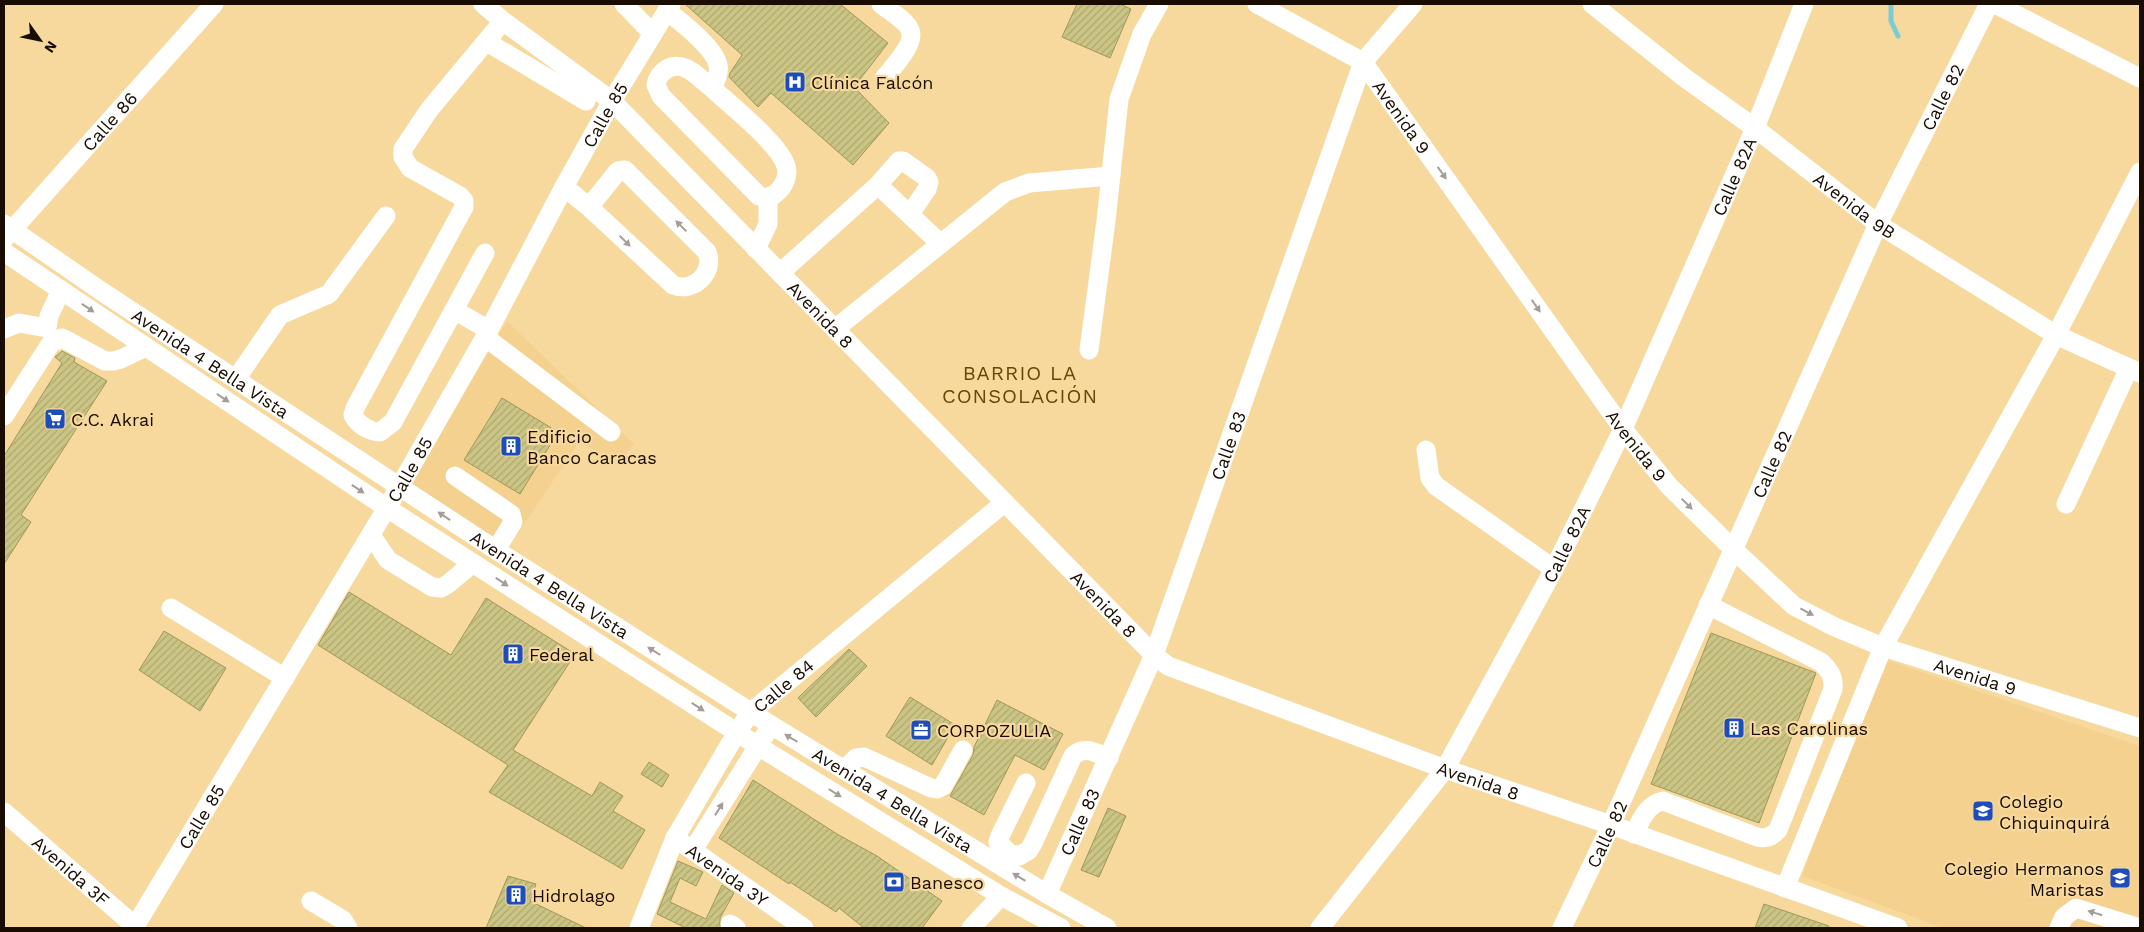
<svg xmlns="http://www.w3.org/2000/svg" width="2144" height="932" font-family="'Work Sans',sans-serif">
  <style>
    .built { fill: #f4d18e }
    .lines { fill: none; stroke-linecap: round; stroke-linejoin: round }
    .stream { stroke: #7bcdd5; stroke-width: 5 }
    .building { fill: url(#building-hatch); stroke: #9e9859 }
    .minor { stroke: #fff; stroke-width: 19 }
    .oneway { fill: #a39e99 }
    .labels { text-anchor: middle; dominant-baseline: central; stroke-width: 4.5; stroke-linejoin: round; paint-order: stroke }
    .poi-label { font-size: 18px; fill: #180d00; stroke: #f8d99d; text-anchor: start }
    .street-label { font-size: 18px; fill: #180d00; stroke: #f8d99d }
    .quarter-label { font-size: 20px; letter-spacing: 1px; fill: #634806; stroke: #f8d99d }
  </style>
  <defs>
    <pattern id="building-hatch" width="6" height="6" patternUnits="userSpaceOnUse" patternTransform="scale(1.25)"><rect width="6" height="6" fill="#cbc585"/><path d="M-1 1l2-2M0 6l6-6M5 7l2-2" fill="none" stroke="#aea871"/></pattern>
  </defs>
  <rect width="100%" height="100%" fill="#f8d99d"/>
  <!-- built -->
  <path class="built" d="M507,321L634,444L618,463L579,442L509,547L411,483Z
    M1880,658L2140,746V928H1943L1802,876Z"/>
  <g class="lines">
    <!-- stream -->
    <path class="stream" d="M1891,4V21L1898,36"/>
  </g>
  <!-- building -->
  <path class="building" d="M685,4H840L888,43L854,87L889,123L853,165L771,93L758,107L729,77L730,73L742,55Z
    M1077,4H1120L1131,9L1110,58L1062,37Z
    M62,351L75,358L74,362L107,381L21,515L31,522L4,564V456L62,363L55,357Z
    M502,398L558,432L520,494L464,460Z
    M349,592L451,655L486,598L575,654L513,750L592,796L600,782L623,796L613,811L645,830L622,869L489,792L508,765L318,645Z
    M164,631L226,668L200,711L139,670Z
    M1711,633L1816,673L1759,823L1651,784Z
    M849,649L867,666L816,717L798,698Z
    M910,697L955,725L932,765L886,736Z
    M997,700L1063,734L1044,770L1015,755L984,815L950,796L973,755L974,747Z
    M649,762L669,775L662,787L641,774Z
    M753,780L837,834L877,856L942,901L922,928H864L839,908L836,912L790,882L789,884L719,838Z
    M1108,808L1126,816L1099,877L1081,870Z
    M678,861L703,872L696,886L680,878L670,902L706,919L722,885L734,893L720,918V928H686L657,914Z
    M508,876L536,884L530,901L586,928H486Z
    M1764,904L1829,926L1828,928H1755Z"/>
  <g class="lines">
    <!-- minor -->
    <g class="minor">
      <path id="s1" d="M483,4L503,21L612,101L1154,655L1168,666L1445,769L1611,825L1898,928"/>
      <path d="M624,4L653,34"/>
      <path d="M881,4C889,11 906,20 910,30C916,43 893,67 885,77"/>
      <path id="s2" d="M1257,4L1363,62L1623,429L1669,486L1733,549L1794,606L1835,627L1883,647L2140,728"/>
      <path id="s3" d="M1592,4L1685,78L1755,128L1878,224L2056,335L2140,373"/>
      <path d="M1995,4L2140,78"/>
      <path d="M667,11C681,22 714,47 718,65C720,73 716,81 712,88C730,105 779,143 786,166C789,175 784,187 776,193C771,198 765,198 759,196L661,96L656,85C657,78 660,73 667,69C684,59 699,78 712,88"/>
      <path d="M487,42L586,101"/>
      <path d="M878,185L899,161H903L927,178L929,182L927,189L910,214"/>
      <path d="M564,187L589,207L673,285C693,293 715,273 707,252L625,170L618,171L589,207"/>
      <path id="s4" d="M4,224L101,291L496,550L771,725L1047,894L1107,928"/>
      <path id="s5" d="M4,239L214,4"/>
      <path d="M756,249L768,224V198"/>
      <path d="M4,252L387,508L758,746L1001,896L1061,928"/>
      <path d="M485,253L393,422L380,432C370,432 358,425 353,415L355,408L464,207V201L460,196L410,168L403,157V149L429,110L503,21"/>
      <path d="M780,273L878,185L941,244"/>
      <path d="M454,310L489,330"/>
      <path d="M4,329L19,323L47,328L49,316L61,290"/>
      <path d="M835,329L1005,192L1029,183L1111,176"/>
      <path d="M485,337L611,432"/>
      <path d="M1089,350L1106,221L1119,99L1142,34L1159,4"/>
      <path d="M236,379L280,315L329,294L386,216"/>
      <path d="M4,416L51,343L62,338L105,361H113L121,359L146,347"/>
      <path d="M1426,450L1430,478L1436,486L1554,569"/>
      <path d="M455,476L511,514L513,522L496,550"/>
      <path d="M2066,504L2129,368"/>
      <path d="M371,535L388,560L432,587L441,588L448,584L473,563"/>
      <path d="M171,608L285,678"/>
      <path d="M844,770L856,758L864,757L931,788L937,789L943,786L963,750"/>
      <path d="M1026,783L1000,836L998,842L1009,853L1019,856L1029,850L1033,843L1073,756C1084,745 1096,753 1109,758"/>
      <path id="s6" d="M4,812L137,928"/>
      <path d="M1634,834C1641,820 1647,804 1663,801L1757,837C1767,839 1771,837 1778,830L1833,689C1834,677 1830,671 1821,662L1708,605"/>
      <path id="s7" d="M675,838L804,928"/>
      <path d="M693,850L765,735"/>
      <path d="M1785,888L1883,647L2056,335L2140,172"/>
      <path id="s8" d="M1047,894L1154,655L1363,62L1413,4"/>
      <path d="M311,901L343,920L348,928"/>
      <path d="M730,924L736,928"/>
      <path id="s9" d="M134,928L400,486L489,330L564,187L612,101L671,4"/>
      <path id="s10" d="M639,928L675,838L737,732L751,712L1004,503"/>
      <path d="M971,928L1001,896"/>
      <path id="s11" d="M1320,928L1445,769L1554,569L1623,429L1755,128L1804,4"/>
      <path id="s12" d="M1562,928L1611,825L1878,224L1989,4"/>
      <path d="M2059,928L2064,917L2076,908L2140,928"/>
    </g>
  </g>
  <!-- one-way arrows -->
  <defs><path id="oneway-solid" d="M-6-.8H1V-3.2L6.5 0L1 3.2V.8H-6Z" transform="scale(1.25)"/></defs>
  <g class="oneway">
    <use href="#oneway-solid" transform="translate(1442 173) rotate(55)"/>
    <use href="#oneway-solid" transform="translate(681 226) rotate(-135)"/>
    <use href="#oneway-solid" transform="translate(625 241) rotate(44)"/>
    <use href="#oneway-solid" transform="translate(1536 306) rotate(55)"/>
    <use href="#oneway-solid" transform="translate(88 308) rotate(34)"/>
    <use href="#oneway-solid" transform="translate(223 398) rotate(34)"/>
    <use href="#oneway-solid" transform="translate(358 489) rotate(34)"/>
    <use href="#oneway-solid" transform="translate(1687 504) rotate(45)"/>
    <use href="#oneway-solid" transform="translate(444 516) rotate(-146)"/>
    <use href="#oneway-solid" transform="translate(502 582) rotate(33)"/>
    <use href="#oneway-solid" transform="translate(1807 612) rotate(28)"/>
    <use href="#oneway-solid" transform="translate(654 651) rotate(-148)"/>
    <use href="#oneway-solid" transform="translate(698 707) rotate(33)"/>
    <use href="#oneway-solid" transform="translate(791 738) rotate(-149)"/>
    <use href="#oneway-solid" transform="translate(835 793) rotate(32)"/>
    <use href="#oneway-solid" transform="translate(719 809) rotate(-58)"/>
    <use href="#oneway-solid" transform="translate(1019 877) rotate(-149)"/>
    <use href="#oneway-solid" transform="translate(2095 913) rotate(-162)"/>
  </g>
  <!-- icons -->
  <defs>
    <g id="hospital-square" transform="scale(1.125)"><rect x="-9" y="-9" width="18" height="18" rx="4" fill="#1d4dba" stroke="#f8d99d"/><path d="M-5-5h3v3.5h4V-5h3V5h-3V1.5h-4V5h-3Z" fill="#fff"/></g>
    <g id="supermarket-square" transform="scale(1.125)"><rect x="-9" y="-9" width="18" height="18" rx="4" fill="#1d4dba" stroke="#f8d99d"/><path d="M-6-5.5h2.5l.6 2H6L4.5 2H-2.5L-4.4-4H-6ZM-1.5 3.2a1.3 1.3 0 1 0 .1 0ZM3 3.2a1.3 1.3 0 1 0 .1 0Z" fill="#fff"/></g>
    <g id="building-square" transform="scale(1.125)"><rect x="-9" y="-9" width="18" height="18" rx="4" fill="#1d4dba" stroke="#f8d99d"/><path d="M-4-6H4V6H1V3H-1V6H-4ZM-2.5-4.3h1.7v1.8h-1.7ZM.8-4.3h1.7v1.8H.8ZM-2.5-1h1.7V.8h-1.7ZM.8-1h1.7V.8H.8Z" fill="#fff"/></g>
    <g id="office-square" transform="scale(1.125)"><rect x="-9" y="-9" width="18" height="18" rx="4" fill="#1d4dba" stroke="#f8d99d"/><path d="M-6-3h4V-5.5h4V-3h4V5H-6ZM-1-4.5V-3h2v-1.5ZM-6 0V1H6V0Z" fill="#fff"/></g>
    <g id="school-square" transform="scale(1.125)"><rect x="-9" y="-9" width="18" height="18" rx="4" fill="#1d4dba" stroke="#f8d99d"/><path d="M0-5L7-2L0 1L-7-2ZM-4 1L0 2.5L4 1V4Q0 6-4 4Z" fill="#fff"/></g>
    <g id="bank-square" transform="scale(1.125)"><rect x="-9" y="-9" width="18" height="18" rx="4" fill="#1d4dba" stroke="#f8d99d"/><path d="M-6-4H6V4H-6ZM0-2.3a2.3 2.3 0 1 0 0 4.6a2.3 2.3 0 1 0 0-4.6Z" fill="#fff"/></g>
  </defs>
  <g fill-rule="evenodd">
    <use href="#hospital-square" x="795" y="82"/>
    <use href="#supermarket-square" x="55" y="419"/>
    <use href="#building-square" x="511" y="446"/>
    <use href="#building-square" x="513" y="654"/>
    <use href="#building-square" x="1734" y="728"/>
    <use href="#office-square" x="921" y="730"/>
    <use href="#school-square" x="1983" y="811"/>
    <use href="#school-square" x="2120" y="878"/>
    <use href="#bank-square" x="894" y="882"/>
    <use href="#building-square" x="516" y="895"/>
  </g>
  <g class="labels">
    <!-- poi labels -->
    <g class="poi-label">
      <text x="811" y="82">Clínica Falcón</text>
      <text x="71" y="419">C.C. Akrai</text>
      <text x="527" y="436">Edificio<tspan x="527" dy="21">Banco Caracas</tspan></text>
      <text x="529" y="654">Federal</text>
      <text x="1750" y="728">Las Carolinas</text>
      <text x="937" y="730">CORPOZULIA</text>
      <text x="1999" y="801">Colegio<tspan x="1999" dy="21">Chiquinquirá</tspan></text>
      <text x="2104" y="868" text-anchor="end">Colegio Hermanos<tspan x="2104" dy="21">Maristas</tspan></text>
      <text x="910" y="882">Banesco</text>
      <text x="532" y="895">Hidrolago</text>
    </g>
    <!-- street labels -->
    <g class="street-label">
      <text stroke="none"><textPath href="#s12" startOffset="914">Calle 82</textPath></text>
      <text stroke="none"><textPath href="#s9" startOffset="940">Calle 85</textPath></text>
      <text stroke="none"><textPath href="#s2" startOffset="188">Avenida 9</textPath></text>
      <text stroke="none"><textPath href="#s5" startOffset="158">Calle 86</textPath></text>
      <text stroke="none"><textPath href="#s11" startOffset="862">Calle 82A</textPath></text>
      <text stroke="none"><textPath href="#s3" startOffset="331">Avenida 9B</textPath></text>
      <text stroke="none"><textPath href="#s1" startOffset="460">Avenida 8</textPath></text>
      <text stroke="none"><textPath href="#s4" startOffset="249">Avenida 4 Bella Vista</textPath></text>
      <text stroke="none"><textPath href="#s2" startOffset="592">Avenida 9</textPath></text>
      <text stroke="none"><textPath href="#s8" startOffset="484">Calle 83</textPath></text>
      <text stroke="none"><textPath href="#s12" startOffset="509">Calle 82</textPath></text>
      <text stroke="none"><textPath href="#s9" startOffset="535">Calle 85</textPath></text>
      <text stroke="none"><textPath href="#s11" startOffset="458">Calle 82A</textPath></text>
      <text stroke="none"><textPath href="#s4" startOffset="654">Avenida 4 Bella Vista</textPath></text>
      <text stroke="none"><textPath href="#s1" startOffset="865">Avenida 8</textPath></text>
      <text stroke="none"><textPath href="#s2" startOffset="1012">Avenida 9</textPath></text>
      <text stroke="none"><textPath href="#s10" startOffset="286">Calle 84</textPath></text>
      <text stroke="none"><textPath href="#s1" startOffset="1285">Avenida 8</textPath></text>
      <text stroke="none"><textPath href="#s4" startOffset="1059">Avenida 4 Bella Vista</textPath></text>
      <text stroke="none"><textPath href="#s9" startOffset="130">Calle 85</textPath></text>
      <text stroke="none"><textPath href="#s8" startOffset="79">Calle 83</textPath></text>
      <text stroke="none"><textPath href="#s12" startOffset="104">Calle 82</textPath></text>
      <text stroke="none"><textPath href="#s6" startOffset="89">Avenida 3F</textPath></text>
      <text stroke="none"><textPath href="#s7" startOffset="64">Avenida 3Y</textPath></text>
    </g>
    <!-- quarter labels -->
    <g class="quarter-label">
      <text x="1020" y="373">BARRIO LA<tspan x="1020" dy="23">CONSOLACIÓN</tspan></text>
    </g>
  </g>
  <!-- border -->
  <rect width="2144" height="932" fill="none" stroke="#180d00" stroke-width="10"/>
  <!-- north arrow -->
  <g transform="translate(40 40) rotate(123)" stroke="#f8d99d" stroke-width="4" paint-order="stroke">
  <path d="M0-4L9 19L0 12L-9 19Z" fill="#180d00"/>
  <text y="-8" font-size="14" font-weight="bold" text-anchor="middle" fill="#180d00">N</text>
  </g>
</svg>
